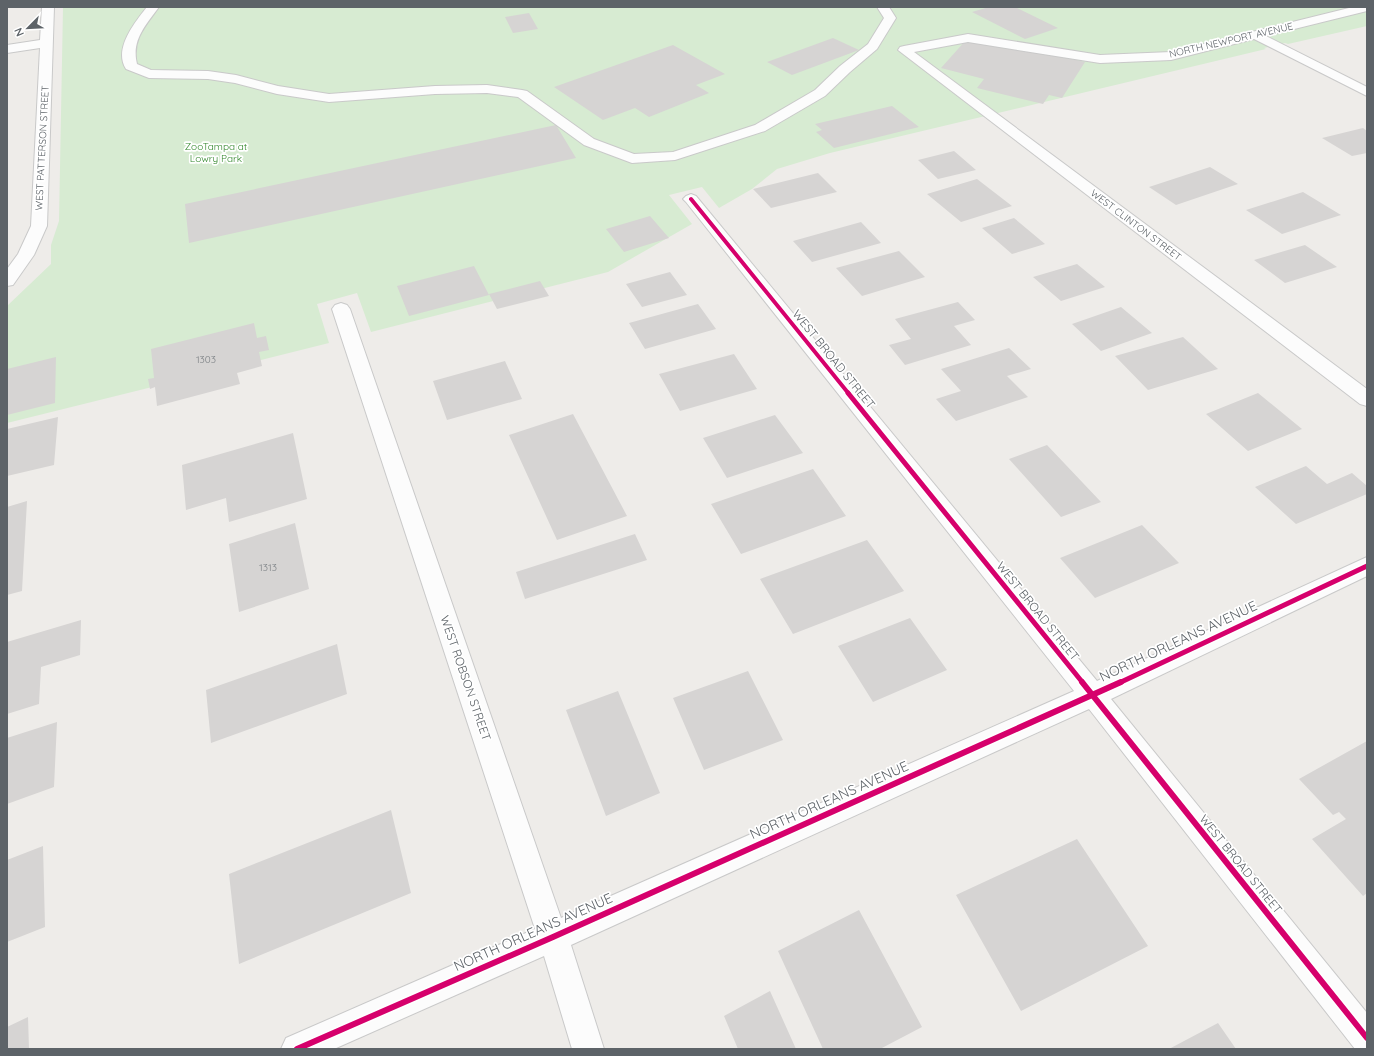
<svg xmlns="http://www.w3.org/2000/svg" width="1374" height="1056" font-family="Quicksand,sans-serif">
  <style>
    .green { fill: #d7ebd2 }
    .building { fill: #d6d4d3 }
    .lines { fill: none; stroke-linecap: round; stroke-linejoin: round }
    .service-casing { stroke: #c9c9c9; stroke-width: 2 }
    .minor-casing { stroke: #c9c9c9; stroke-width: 2 }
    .service { fill: #fcfcfc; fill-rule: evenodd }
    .minor { fill: #fcfcfc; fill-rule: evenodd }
    .cycleway-far2-casing { stroke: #fff; stroke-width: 6 }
    .cycleway-far1-casing { stroke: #fff; stroke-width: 8 }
    .cycleway-casing { stroke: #fff; stroke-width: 9 }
    .cycleway-far2 { stroke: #d6006c; stroke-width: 4 }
    .cycleway-far1 { stroke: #d6006c; stroke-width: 5 }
    .cycleway { stroke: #d6006c; stroke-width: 6 }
    .labels { text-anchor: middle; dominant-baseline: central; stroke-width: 3.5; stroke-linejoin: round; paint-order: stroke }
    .far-street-label { font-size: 10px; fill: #5d6368; stroke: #fff }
    .far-park-label { font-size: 10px; fill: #32872c; stroke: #fff }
    .number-label { font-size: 10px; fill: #7c8084 }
    .street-label { font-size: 12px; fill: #5d6368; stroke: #fff }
    .near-street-label { font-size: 14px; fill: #5d6368; stroke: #fff }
  </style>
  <rect width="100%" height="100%" fill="#eeece9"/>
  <!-- green -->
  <path class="green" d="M63,7H1367V26L1288,44L1285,43L1264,48L1266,49L830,153L777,169L752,189L719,208L702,187L669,195L692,224L608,272L371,332L357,293L317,304L329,343L7,423V306L51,264V245L59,221Z"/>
  <!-- building -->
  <path class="building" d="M989,7H1015L1058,28L1025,39L972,12Z
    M529,13L538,29L513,33L505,17Z
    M833,38L859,50L792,75L767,62Z
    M966,40L1007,49L1010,45L1085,62L1062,98L1049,95L1043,104L977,88L984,79L941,68Z
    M673,45L725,74L696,85L709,93L649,117L635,108L603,120L554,87Z
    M892,106L919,127L834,148L816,132L822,130L815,124Z
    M556,125L576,158L189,243L185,204Z
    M1363,128L1367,131V153L1352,156L1322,138Z
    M954,151L976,170L938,179L918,160Z
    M1210,167L1238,184L1176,205L1149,187Z
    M818,173L837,192L771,208L753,189Z
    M977,179L1012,206L961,222L927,194Z
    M1303,192L1341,215L1282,234L1246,210Z
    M650,216L669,238L624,252L606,229Z
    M1014,218L1045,244L1012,254L982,228Z
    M861,222L881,243L812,262L793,241Z
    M1305,245L1337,267L1285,283L1254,260Z
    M899,251L925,277L862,296L836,268Z
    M1077,264L1105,287L1061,301L1033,277Z
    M474,266L489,295L409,316L397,286Z
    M670,272L687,295L642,307L626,284Z
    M540,281L549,296L497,309L489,294Z
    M958,302L975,320L954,326L971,345L905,365L889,345L911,339L895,319Z
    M698,304L716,329L645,349L629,323Z
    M1121,307L1152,333L1101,351L1072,324Z
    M254,323L257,338L266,336L269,350L259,352L262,366L237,373L240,384L157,406L155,387L150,389L148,379L154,378L151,349Z
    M1183,337L1218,369L1148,390L1115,356Z
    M1009,348L1031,369L1007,376L1028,397L956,421L936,399L961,391L941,369Z
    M734,354L757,389L680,411L659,374Z
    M56,357L55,403L7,415V369Z
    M505,361L522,399L447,420L433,381Z
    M1258,393L1302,429L1248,451L1206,414Z
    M573,414L627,516L557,540L509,435Z
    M775,415L803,453L727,478L703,438Z
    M58,417L54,465L7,476V429Z
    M293,433L307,499L229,522L226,498L186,510L182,465Z
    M1047,445L1101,502L1061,517L1009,459Z
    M1306,466L1327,484L1352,473L1367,486V494L1296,524L1255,487Z
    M813,469L846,516L741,554L711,504Z
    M27,501L22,591L7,595V507Z
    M295,523L309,589L239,612L229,544Z
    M1142,525L1179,563L1095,598L1060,558Z
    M635,534L647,560L525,599L516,572Z
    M867,540L904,591L793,634L760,579Z
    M910,618L947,670L873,702L838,646Z
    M81,620L80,655L41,667L39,704L7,714V642Z
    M337,644L347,694L211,743L206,690Z
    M748,671L783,740L704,770L673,698Z
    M618,691L660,793L606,816L566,710Z
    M57,722L54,787L7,804V738Z
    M1367,741V893L1363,896L1312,839L1346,819L1339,812L1333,815L1299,779Z
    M391,810L411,893L239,964L229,874Z
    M1077,839L1148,946L1021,1011L956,895Z
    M43,846L45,927L7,942V860Z
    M859,910L922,1027L880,1049H823L778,951Z
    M770,991L796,1049H738L724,1016Z
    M28,1017L29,1049H7V1027Z
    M1218,1023L1236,1049H1169Z"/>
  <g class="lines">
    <!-- service casing -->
    <g class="service-casing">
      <path id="service" d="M147,7H159C146,25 131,40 137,64L151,70L208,71L236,75L278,86L329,94L435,86L487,85L522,90L527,91L594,139L634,154L673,152L755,125L815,90L840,66L868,44L884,18L877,7H889L896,18L877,49L850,72L825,96L765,131L675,160L632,163L584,145L518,97L487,93L435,94L329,102L277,94L235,83L208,79L149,78L126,69C113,49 135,22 147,7Z"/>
    </g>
    <!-- minor casing -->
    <g class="minor-casing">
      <path id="minor" d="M42,7H54L47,226L34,255L13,285L7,286V269L18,254L31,226L40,48L7,53V45L40,40Z
        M1353,7H1367V11L1266,36L1367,87V96L1254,39L1171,60L1100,63L968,42L914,52L1367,389V406L1360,404L898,50L900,47L904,46L968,34L1100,55L1171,52Z
        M691,194L696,196L1097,681L1367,557V576L1111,699L1367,1013V1049H1355L1089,709L571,945L604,1049H572L544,956L334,1049H281L286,1038L535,929L332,309L335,305L341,303L347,305L350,309L561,918L1074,691L686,202L683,199L686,196Z"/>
    </g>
    <!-- service -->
    <use href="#service" class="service"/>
    <!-- minor -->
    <use href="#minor" class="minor"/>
    <!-- cycleway-far2 casing -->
    <g class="cycleway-far2-casing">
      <path id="cycleway-far2" d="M691,199L849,394"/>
    </g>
    <!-- cycleway-far1 casing -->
    <g class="cycleway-far1-casing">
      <path id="cycleway-far1" d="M848,393L1083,683
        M1119,683L1367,566"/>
    </g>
    <!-- cycleway casing -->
    <g class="cycleway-casing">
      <path id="cycleway" d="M1082,682L1367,1038
        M297,1049L553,937L1121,682"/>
    </g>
    <!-- cycleway-far2 -->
    <use href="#cycleway-far2" class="cycleway-far2"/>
    <!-- cycleway-far1 -->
    <use href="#cycleway-far1" class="cycleway-far1"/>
    <!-- cycleway -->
    <use href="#cycleway" class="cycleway"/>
  </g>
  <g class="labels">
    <!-- far-street labels -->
    <g class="far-street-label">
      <text transform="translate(1231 40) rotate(-13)">NORTH NEWPORT AVENUE</text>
      <text transform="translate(42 148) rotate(-87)">WEST PATTERSON STREET</text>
      <text transform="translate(1136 225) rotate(37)">WEST CLINTON STREET</text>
    </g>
    <!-- far-park labels -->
    <g class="far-park-label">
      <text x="216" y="146">ZooTampa at<tspan x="216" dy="12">Lowry Park</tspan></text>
    </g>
    <!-- number labels -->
    <g class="number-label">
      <text x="206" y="359">1303</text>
      <text x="268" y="567">1313</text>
    </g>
    <!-- street labels -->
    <g class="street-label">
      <text transform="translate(834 359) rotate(51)">WEST BROAD STREET</text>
      <text transform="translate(1038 611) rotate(51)">WEST BROAD STREET</text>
      <text transform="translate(466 678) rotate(71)">WEST ROBSON STREET</text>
      <text transform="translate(1241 864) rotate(51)">WEST BROAD STREET</text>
    </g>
    <!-- near-street labels -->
    <g class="near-street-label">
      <text transform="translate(1178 641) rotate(-25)">NORTH ORLEANS AVENUE</text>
      <text transform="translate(829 800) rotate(-24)">NORTH ORLEANS AVENUE</text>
      <text transform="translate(533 932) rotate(-24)">NORTH ORLEANS AVENUE</text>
    </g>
  </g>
  <!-- border -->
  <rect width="1374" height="1056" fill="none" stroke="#5d6368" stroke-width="16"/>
  <!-- north arrow -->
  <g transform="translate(28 28) rotate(246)" stroke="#ffffff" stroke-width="3" paint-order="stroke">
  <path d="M0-3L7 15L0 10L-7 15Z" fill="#5d6368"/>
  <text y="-6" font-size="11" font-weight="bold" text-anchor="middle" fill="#5d6368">N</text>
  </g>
</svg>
